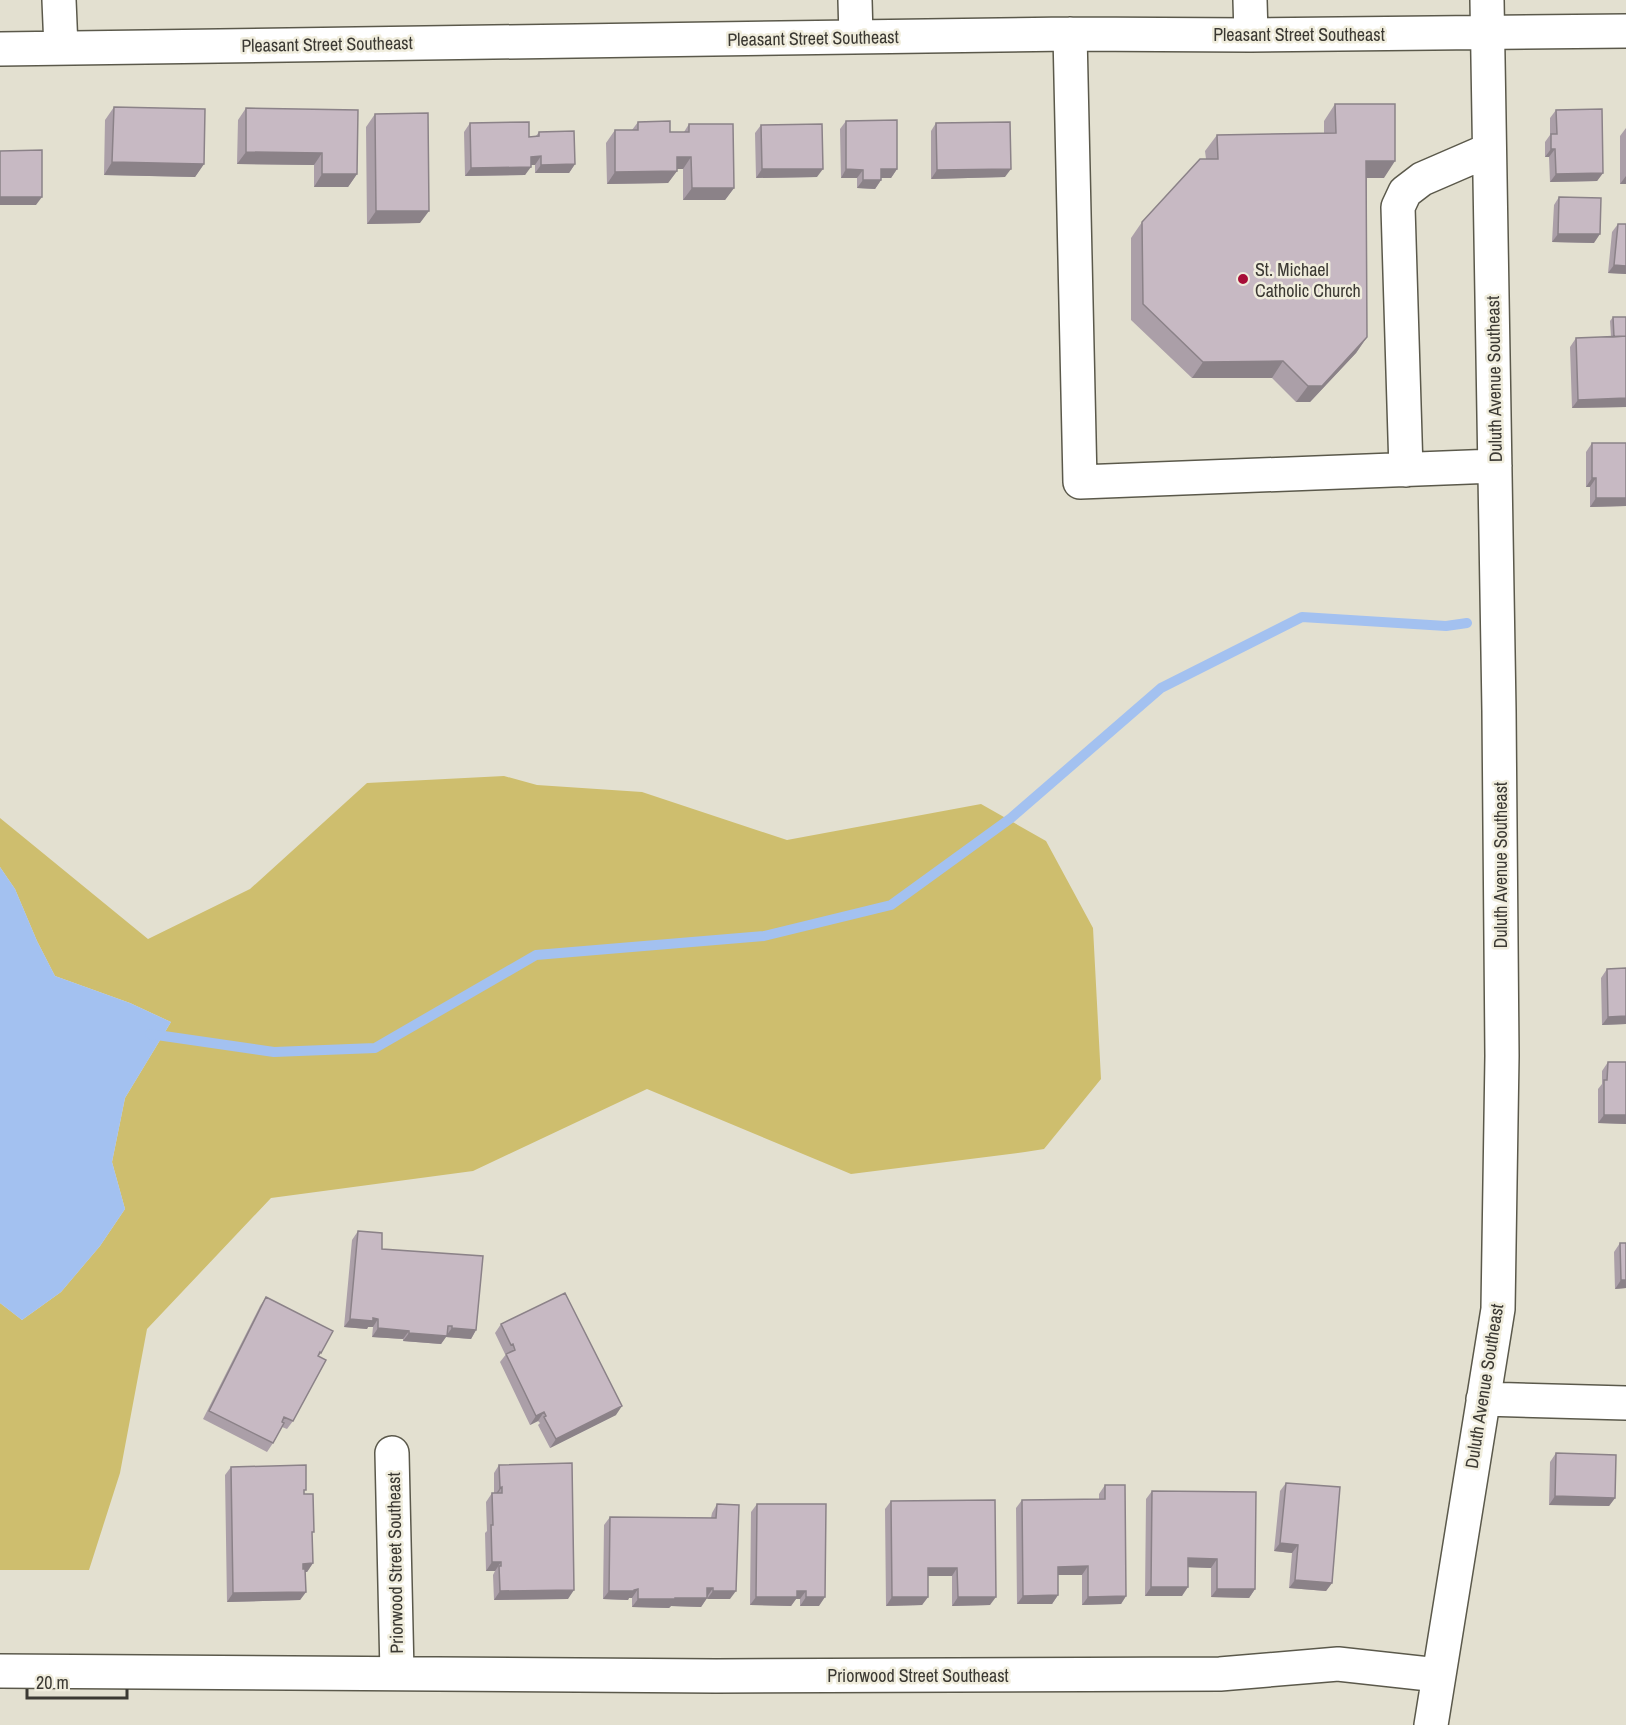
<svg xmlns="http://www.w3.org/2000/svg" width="1626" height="1725" font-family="'Archivo Narrow',sans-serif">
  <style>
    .green { fill: #cebe6e }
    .water { fill: #a3c1f0 }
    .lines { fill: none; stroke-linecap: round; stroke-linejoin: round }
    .stream { stroke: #a3c1f0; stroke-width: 10 }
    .minor-casing { stroke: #5b594b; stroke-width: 36 }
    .minor { stroke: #fff; stroke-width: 33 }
    .wall { fill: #ab9fa8 }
    .shaded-wall { fill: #8b8288 }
    .building { fill: #c7b9c3; stroke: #8b8288; stroke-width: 1.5 }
    .poi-dot { fill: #a70e38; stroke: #f0eddd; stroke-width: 2 }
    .labels { text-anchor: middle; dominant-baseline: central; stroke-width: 5; stroke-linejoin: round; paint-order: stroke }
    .street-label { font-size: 18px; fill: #3b3933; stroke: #f0eddd }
    .poi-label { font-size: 18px; fill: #3b3933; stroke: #f0eddd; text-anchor: start }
  </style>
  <rect width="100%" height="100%" fill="#e3e0d0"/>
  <!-- green -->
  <path class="green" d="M504,776L537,785L642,792L787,840L981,804L1046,841L1093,928L1101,1079L1044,1149L1025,1152L851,1174L647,1089L473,1171L271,1198L147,1329L120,1473L89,1570H0V1303L22,1320L61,1292L100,1246L125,1209L112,1162L125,1098L171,1022L130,1003L55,976L37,941L15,889L0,867V818L148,939L250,889L367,783Z"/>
  <!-- water -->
  <path class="water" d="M0,867L15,889L37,941L55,976L130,1003L171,1022L125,1098L112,1162L125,1209L100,1246L61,1292L22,1320L0,1303Z"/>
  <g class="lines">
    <!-- stream -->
    <path class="stream" d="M150,1034L274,1052L375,1048L536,955L764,936L891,905L1011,818L1161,688L1302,617L1446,626L1467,623"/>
    <!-- minor casing -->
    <g class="minor-casing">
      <path id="minor" d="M59,0L61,48
        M855,0L856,37
        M1250,0L1251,35
        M1070,34L1080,482L1495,466
        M0,49L1070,34L1251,35L1626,31
        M1406,470L1398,207L1405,192L1422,179L1489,150
        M1483,1399L1626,1403
        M392,1453L397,1673
        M0,1671L716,1676L1220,1674L1338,1664L1438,1675
        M1431,1725L1498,1309L1502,1056L1499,711L1487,0"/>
    </g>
    <!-- minor -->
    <use href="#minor" class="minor"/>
  </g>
  <!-- wall -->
  <path class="wall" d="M1335,104L1384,178H1367V337L1356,353L1310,402H1296L1272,378H1192L1131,320V238L1142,222L1206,159L1205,151L1217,135L1324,133V121Z
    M114,107L204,164L195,177L104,175L105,120Z
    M246,108L357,174L348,187H314V165L237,164L238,120Z
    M1556,110L1603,173L1597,181L1550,182L1549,157H1545V142L1550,135V118Z
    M375,114L420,223L367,224L366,127Z
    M846,121L897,169L891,178H881V180L875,189L857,188V178H841L840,129Z
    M638,122L670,132H684L689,124L734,188L725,200H683V169H677V171L668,183L607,184L606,143L615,130H632Z
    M470,123L529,137L536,136L539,132L575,164L569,173H535V165H531L525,175L465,176L464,132Z
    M936,123L1005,177L931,179V131Z
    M761,125L817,177L756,178L755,133Z
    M1626,128V184H1620V136Z
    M1559,197L1594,243L1552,242L1554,205Z
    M1618,224L1626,274L1608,273L1612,232Z
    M1613,317H1626V407L1572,408L1570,347L1576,338L1611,337L1610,321Z
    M1592,443H1626V506L1590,507V487H1586V452Z
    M1607,969L1626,1024L1602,1025L1601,978Z
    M1608,1062H1626V1124L1598,1123V1089L1602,1084V1071Z
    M358,1231L382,1249L476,1330L471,1339L446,1337L441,1344L403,1341V1339L372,1337L373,1327H368L367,1329L344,1327L352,1240Z
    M1620,1243H1626V1288L1615,1289L1614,1252Z
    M266,1297L321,1353L319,1356L293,1421L287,1429L282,1427L273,1443L267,1452L203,1419L260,1306Z
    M501,1324L616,1415L550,1448L538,1425L540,1423L538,1421L530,1425L500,1362L507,1353L505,1354L495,1333Z
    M1556,1453L1615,1498L1609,1506L1549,1505L1550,1462Z
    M499,1465L568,1599L494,1600L493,1575L495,1571H486L485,1533L487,1531L486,1502L492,1493H494V1473Z
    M231,1467L304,1493L312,1535L313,1563L307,1572H305L306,1592L300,1600L227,1602L225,1475Z
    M1286,1483L1332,1583L1326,1591L1289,1588L1292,1553L1274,1551L1280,1491Z
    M1105,1485L1126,1596L1121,1604L1082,1605V1575H1058V1595L1052,1604H1017L1016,1508L1022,1500L1099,1499V1494Z
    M1152,1491L1255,1589L1249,1598L1211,1597V1568L1188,1567L1182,1596H1145L1146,1499Z
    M995,1500L990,1605L952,1606V1576H928V1597L922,1605L886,1606L885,1509L891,1501Z
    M717,1504L730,1599L707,1598L701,1607L671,1606L669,1608L632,1607V1598H629L628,1600L603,1599L604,1525L610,1517L711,1518L712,1513Z
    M757,1504L819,1606H800V1599H796L791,1606L750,1605L751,1512Z"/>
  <!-- shaded-wall -->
  <path class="shaded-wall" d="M1551,149H1555L1549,157H1545Z
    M246,152L322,153L314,165L237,164Z
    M541,156L535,165H525L531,157Z
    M677,157H691L683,169H668Z
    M1366,161H1395L1384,178H1355Z
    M112,162L204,164L195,177L104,175Z
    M575,164L569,173H535L541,165Z
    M531,167L525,175L465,176L471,168Z
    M762,169H823L817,177L756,178Z
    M846,169L863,170L857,178H841Z
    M881,169H897L891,178H875Z
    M1011,169L1005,177L931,179L937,170Z
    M677,171L668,183L607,184L615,172Z
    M1603,173L1597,181L1550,182L1556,174Z
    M322,174H357L348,187H314Z
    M1626,176V184H1620Z
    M863,180H881L875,189L857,188Z
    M692,188H734L725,200H683Z
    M0,197H42L36,205H0Z
    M376,211H429L420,223L367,224Z
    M1558,234H1600L1594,243L1552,242Z
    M1614,265L1626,266V274L1608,273Z
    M1367,337L1356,353L1310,402H1296L1308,386Z
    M1283,361L1272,378H1192L1203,362Z
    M1626,398V407L1572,408L1578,400Z
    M1592,478H1596L1590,487H1586Z
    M1596,498H1626V506L1590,507Z
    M1626,1016V1024L1602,1025L1608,1017Z
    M1604,1115H1626V1124L1598,1123Z
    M1621,1280H1626V1288L1615,1289Z
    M350,1319L373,1318L378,1319L373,1327H368L367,1329L344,1327Z
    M378,1328L409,1331L403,1339L372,1337Z
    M452,1328L476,1330L471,1339L446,1337L441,1344L403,1341L409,1333L446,1336Z
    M622,1406L616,1415L550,1448L556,1439Z
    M544,1412L538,1421L530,1425L536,1416Z
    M502,1487L496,1496H494L500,1488Z
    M1555,1496L1615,1498L1609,1506L1549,1505Z
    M1280,1543L1298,1545L1292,1553L1274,1551Z
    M1188,1558L1217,1559L1211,1568L1182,1567Z
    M492,1562H501L495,1571H486Z
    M313,1563L307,1572H297L303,1564Z
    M1088,1566L1082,1575H1052L1058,1567Z
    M928,1568H957L952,1576H922Z
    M1295,1580L1332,1583L1326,1591L1289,1588Z
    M1151,1587H1188L1182,1596H1145Z
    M707,1588H713L707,1597Z
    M638,1589L632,1598H629L628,1600L603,1599L609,1591Z
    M1217,1589H1255L1249,1598L1211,1597Z
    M574,1590L568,1599L494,1600L500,1591Z
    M713,1591H736L730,1599H707Z
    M797,1591H806L800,1599H796L791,1606L750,1605L756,1597Z
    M306,1592L300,1600L227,1602L233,1593Z
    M1058,1595L1052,1604H1017L1023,1596Z
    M1126,1596L1121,1604L1082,1605L1088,1597Z
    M806,1597H825L819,1606H800Z
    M892,1597H928L922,1605L886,1606Z
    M958,1597H996L990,1605L952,1606Z
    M675,1598H707L701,1607L671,1606L669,1608L632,1607L638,1599Z"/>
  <!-- building -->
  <path class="building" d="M1335,104H1395V161H1366L1367,337L1322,386H1308L1283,361L1203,362L1143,304L1142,222L1200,159H1218L1217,135L1336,133Z
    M114,107L205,109L204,164L112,162Z
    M246,108L358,110L357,174H322V153L246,152Z
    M1602,109L1603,173L1556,174L1555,149H1551V134H1557L1556,110Z
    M428,113L429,211H376L375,114Z
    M897,120V169H881V180H863V170L846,169V121Z
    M670,121V132H689V124H733L734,188H692L691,157H677V171L615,172V130H638V122Z
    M529,122V137L539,136V132L574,131L575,164L541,165V156L531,157V167L471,168L470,123Z
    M1010,122L1011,169L937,170L936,123Z
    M822,124L823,169H762L761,125Z
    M42,150V197H0V151Z
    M1559,197L1601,198L1600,234H1558Z
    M1618,224H1626V266L1614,265Z
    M1613,317H1626V336L1614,337Z
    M1626,336V398L1578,400L1576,338Z
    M1592,443H1626V498H1596V478H1592Z
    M1626,968V1016L1608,1017L1607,969Z
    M1608,1062H1626V1115H1604V1080H1607Z
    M358,1231L382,1233V1249L483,1256L476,1330L452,1328V1326H448L447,1336L409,1333V1331L378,1328V1319L373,1318V1321L350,1319Z
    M1620,1243H1626V1280H1621Z
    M565,1293L622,1406L556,1439L544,1417L546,1416L544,1412L536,1416L506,1354L515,1350L513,1344L511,1345L501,1324Z
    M266,1297L333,1331L321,1353L320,1352L318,1356L326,1360L293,1421L284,1417L282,1422L284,1423L273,1443L209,1411Z
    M1556,1453L1616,1455L1615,1498L1555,1496Z
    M572,1463L574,1590L500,1591L499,1566H501V1562H492L491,1525H493L492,1493H502V1487L500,1488L499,1465Z
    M306,1465V1490H304V1494H313L314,1532H312L313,1563L303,1564V1569H305L306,1592L233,1593L231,1467Z
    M1286,1483L1340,1487L1332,1583L1295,1580L1298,1545L1280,1543Z
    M1105,1485H1125L1126,1596L1088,1597V1566L1058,1567V1595L1023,1596L1022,1500L1105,1499Z
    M1152,1491L1256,1492L1255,1589H1217V1559L1188,1558V1587H1151Z
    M995,1500L996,1597H958L957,1568H928V1597H892L891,1501Z
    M717,1504L739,1505L736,1591H713V1588H707V1598H675V1599H638V1589L634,1590V1591H609L610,1517L716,1518Z
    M757,1504H826L825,1597H806V1591H797V1597H756Z"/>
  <!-- markers -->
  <circle class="poi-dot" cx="1243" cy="279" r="6"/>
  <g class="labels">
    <!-- street labels -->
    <g class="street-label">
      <text x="1299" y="34">Pleasant Street Southeast</text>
      <text transform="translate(813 38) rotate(-1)">Pleasant Street Southeast</text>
      <text transform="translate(327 44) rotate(-1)">Pleasant Street Southeast</text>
      <text transform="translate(1494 379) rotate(-91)">Duluth Avenue Southeast</text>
      <text transform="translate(1500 865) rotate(-90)">Duluth Avenue Southeast</text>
      <text transform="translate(1484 1386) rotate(-81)">Duluth Avenue Southeast</text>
      <text transform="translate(395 1563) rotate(-91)">Priorwood Street Southeast</text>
      <text x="918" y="1675">Priorwood Street Southeast</text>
    </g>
    <!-- poi labels -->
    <g class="poi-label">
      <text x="1255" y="269">St. Michael<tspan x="1255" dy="21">Catholic Church</tspan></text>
    </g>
  </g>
  <!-- scale -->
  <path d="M27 1689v9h100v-9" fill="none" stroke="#3b3933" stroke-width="3"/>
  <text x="36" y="1689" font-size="18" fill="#3b3933" stroke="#f0eddd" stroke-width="4.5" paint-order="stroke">20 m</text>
</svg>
